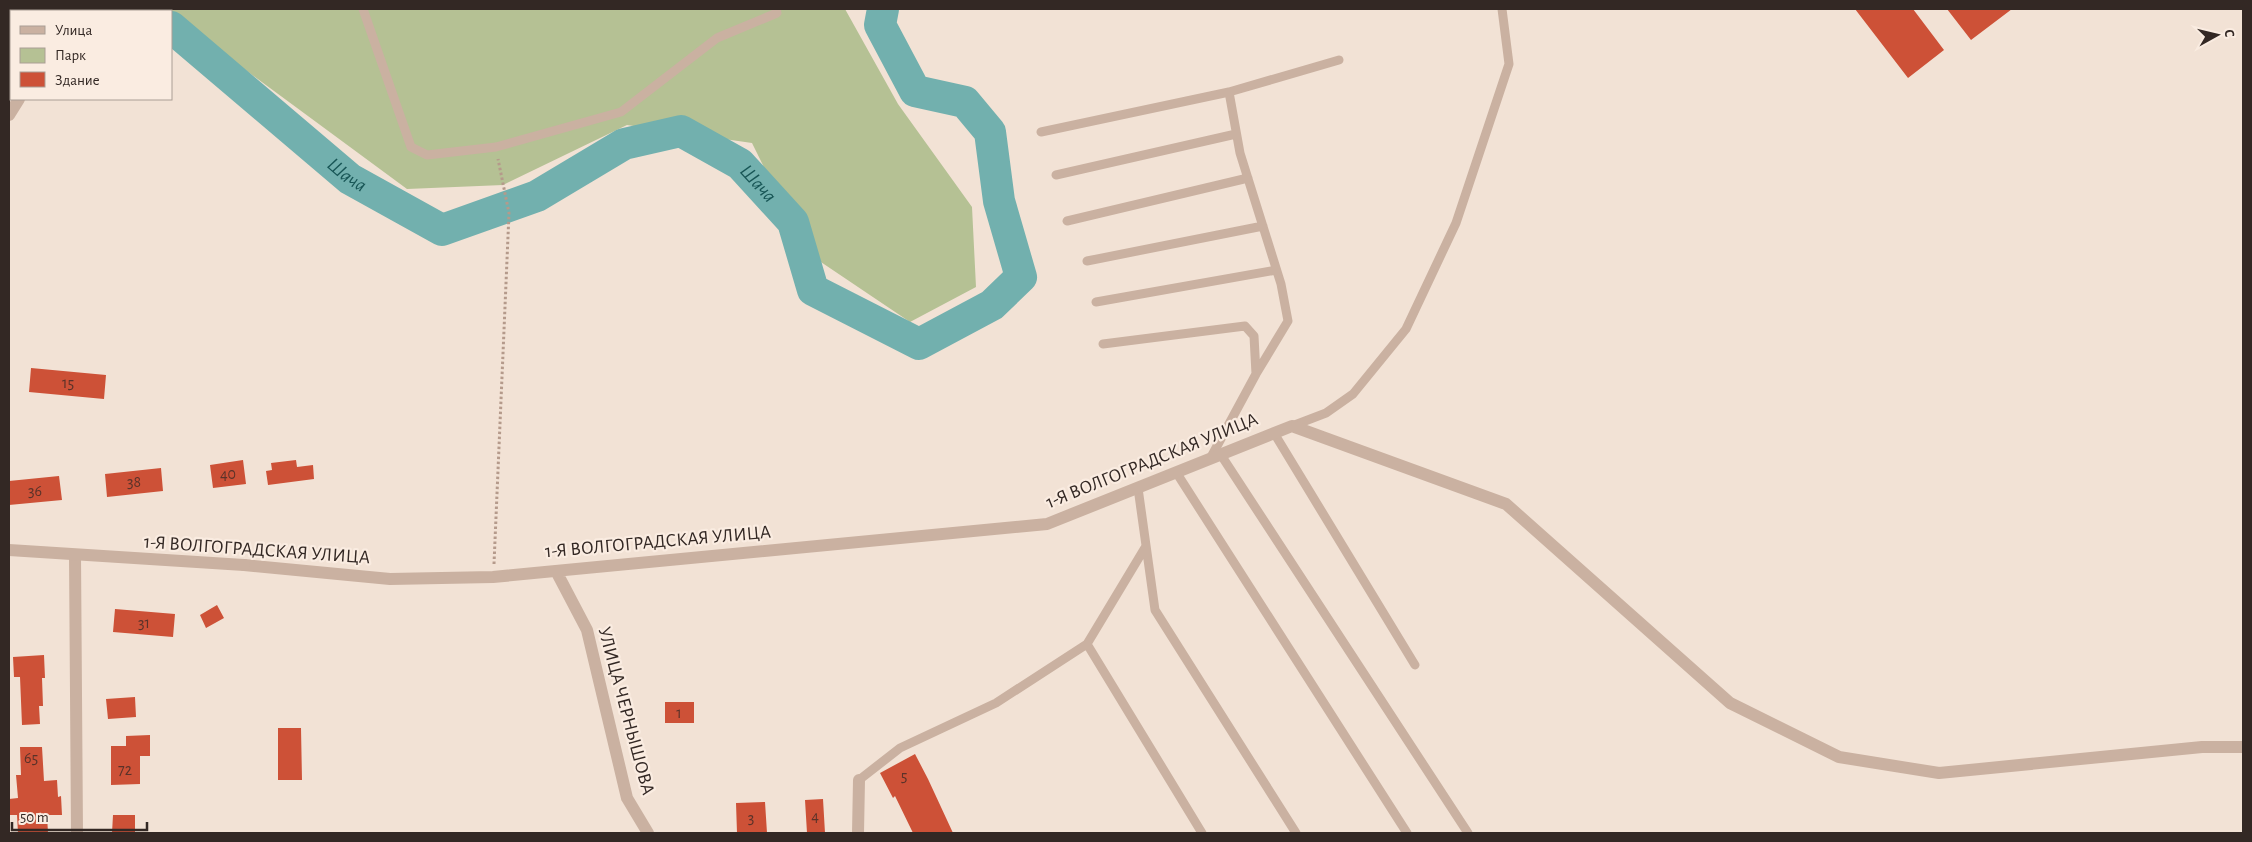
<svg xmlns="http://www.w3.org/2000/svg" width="2252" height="842" font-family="'Alegreya Sans',sans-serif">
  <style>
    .green { fill: #b5c194 }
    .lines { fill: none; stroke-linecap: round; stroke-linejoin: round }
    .river { stroke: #72b0ae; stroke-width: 32 }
    .building { fill: #cd5137 }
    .path { stroke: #b59a8b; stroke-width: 3; stroke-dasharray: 2.5 2.5; stroke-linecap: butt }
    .service { stroke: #cab1a1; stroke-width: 9 }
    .minor { stroke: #cab1a1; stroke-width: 12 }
    .tertiary { stroke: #cab1a1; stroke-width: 12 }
    .labels { text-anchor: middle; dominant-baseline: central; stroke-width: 4.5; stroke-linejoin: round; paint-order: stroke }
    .number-label { font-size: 16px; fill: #5a3229 }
    .street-label { font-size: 19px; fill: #332824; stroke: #faece1 }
    .water-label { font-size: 20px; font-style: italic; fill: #185656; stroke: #faece1 }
  </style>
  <rect width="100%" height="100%" fill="#f2e2d5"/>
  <!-- green -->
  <path class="green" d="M163,9H845L898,104L972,207L976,287L910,322L806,252L752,143L627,125L503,185L407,189L171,15V11Z"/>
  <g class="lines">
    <!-- river -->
    <g class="river">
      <path d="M150,9L153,11"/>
      <path id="s1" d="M171,27L350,179L442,230L537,196L624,144L681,131L740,164L793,222L813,290L919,344L992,305L1021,277L999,201L990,132L965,102L915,91L880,25L883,9"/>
    </g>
  </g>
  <!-- building -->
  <path class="building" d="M1855,9H1913L1944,50L1908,78Z
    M1947,9H2012L1971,40Z
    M31,368L106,375L104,399L29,392Z
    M243,460L246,484L213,488L210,465Z
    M296,460L297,467L313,465L314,479L268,485L266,471L272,470L271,463Z
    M161,468L163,491L107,497L105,474Z
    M59,476L62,500L9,505V481Z
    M217,605L224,618L206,628L200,615Z
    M115,609L175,614L173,637L113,632Z
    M44,655L45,678H42L43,706H39L40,724L22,725L20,677H14L13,657Z
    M135,697L136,717L108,719L106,699Z
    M665,702H694V723H665Z
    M278,728H301L302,780H278Z
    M150,735V756H140V784L111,785V746H126V736Z
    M20,747H42L44,781L57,780L58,797L61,796L62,815H47L48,833H18L17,815H10L9,799L18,798L16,775H21Z
    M915,754L928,779L953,833H913L895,796L893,798L880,773Z
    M823,799L825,833H807L805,800Z
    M765,802L767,833H737L736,803Z
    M113,815H135V833H112Z"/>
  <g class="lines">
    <!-- path -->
    <path class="path" d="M494,564L509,213L498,159"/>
    <!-- service -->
    <path class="service" d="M363,9L411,147L427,155L496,147L621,112L717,38L777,13L776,9
      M1229,92L1240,153L1281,284L1288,321L1256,374
      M1041,132L1229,92L1339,60
      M1056,175L1236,134
      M1067,221L1248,178
      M1087,261L1263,226
      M1096,302L1276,270
      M1103,344L1245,326L1254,336L1256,374L1210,459
      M1292,426L1326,413L1353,394L1406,329L1456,223L1509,64L1502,9
      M1274,433L1415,665
      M1221,455L1468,833
      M1176,472L1407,833
      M1138,488L1155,610L1296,833
      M1146,546L1087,644L1202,833
      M859,780L900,748L996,703L1087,644"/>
    <!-- minor -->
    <path class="minor" d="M72,11L73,9
      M9,115L19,99
      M75,555L77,833
      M244,565L390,579L493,577L1047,524L1292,426L1506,504L1730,703L1839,757L1939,773L2202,747H2243
      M556,571L587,630L627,798L648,833
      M858,833L859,780"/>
    <!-- tertiary -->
    <path class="tertiary" d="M9,550L244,565"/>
  </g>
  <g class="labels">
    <!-- number labels -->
    <g class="number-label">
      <text x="68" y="383">15</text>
      <text x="228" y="474">40</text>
      <text x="134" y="482">38</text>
      <text x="35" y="491">36</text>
      <text x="144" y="623">31</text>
      <text x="679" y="713">1</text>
      <text x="31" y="758">65</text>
      <text x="125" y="770">72</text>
      <text x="904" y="776">5</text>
      <text x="815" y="816">4</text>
      <text x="751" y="818">3</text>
    </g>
    <!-- street labels -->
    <g class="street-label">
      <text transform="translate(1152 461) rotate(-22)">1-Я ВОЛГОГРАДСКАЯ УЛИЦА</text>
      <text transform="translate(658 542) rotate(-5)">1-Я ВОЛГОГРАДСКАЯ УЛИЦА</text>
      <text transform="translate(257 550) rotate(4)">1-Я ВОЛГОГРАДСКАЯ УЛИЦА</text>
      <text transform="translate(626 711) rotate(75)">УЛИЦА ЧЕРНЫШОВА</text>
    </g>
    <!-- water labels -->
    <g class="water-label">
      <text stroke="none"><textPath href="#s1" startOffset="230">Шача</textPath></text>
      <text stroke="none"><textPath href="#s1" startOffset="695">Шача</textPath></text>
    </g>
  </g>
  <!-- border -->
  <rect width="2252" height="842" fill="none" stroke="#332824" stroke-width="20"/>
  <!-- legend -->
  <rect x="10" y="10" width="162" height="90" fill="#faece1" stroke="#aa9e95"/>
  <rect x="20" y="26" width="25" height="8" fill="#cab1a1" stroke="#aa9e95"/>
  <text x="55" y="35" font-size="15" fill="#332824">Улица</text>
  <rect x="20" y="48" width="25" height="15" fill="#b5c194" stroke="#aa9e95"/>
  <text x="55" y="60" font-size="15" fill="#332824">Парк</text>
  <rect x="20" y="72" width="25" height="15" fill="#cd5137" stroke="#aa9e95"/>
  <text x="55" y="85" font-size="15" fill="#332824">Здание</text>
  <!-- north arrow -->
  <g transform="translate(2217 35) rotate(82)" stroke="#faece1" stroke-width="4" paint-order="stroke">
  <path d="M0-4L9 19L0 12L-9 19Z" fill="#332824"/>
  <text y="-8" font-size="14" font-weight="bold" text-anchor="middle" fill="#332824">С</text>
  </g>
  <!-- scale -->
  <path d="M12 822v8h135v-8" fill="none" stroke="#332824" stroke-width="2.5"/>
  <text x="20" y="822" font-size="15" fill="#332824" stroke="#faece1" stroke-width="4" paint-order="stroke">50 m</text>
</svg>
